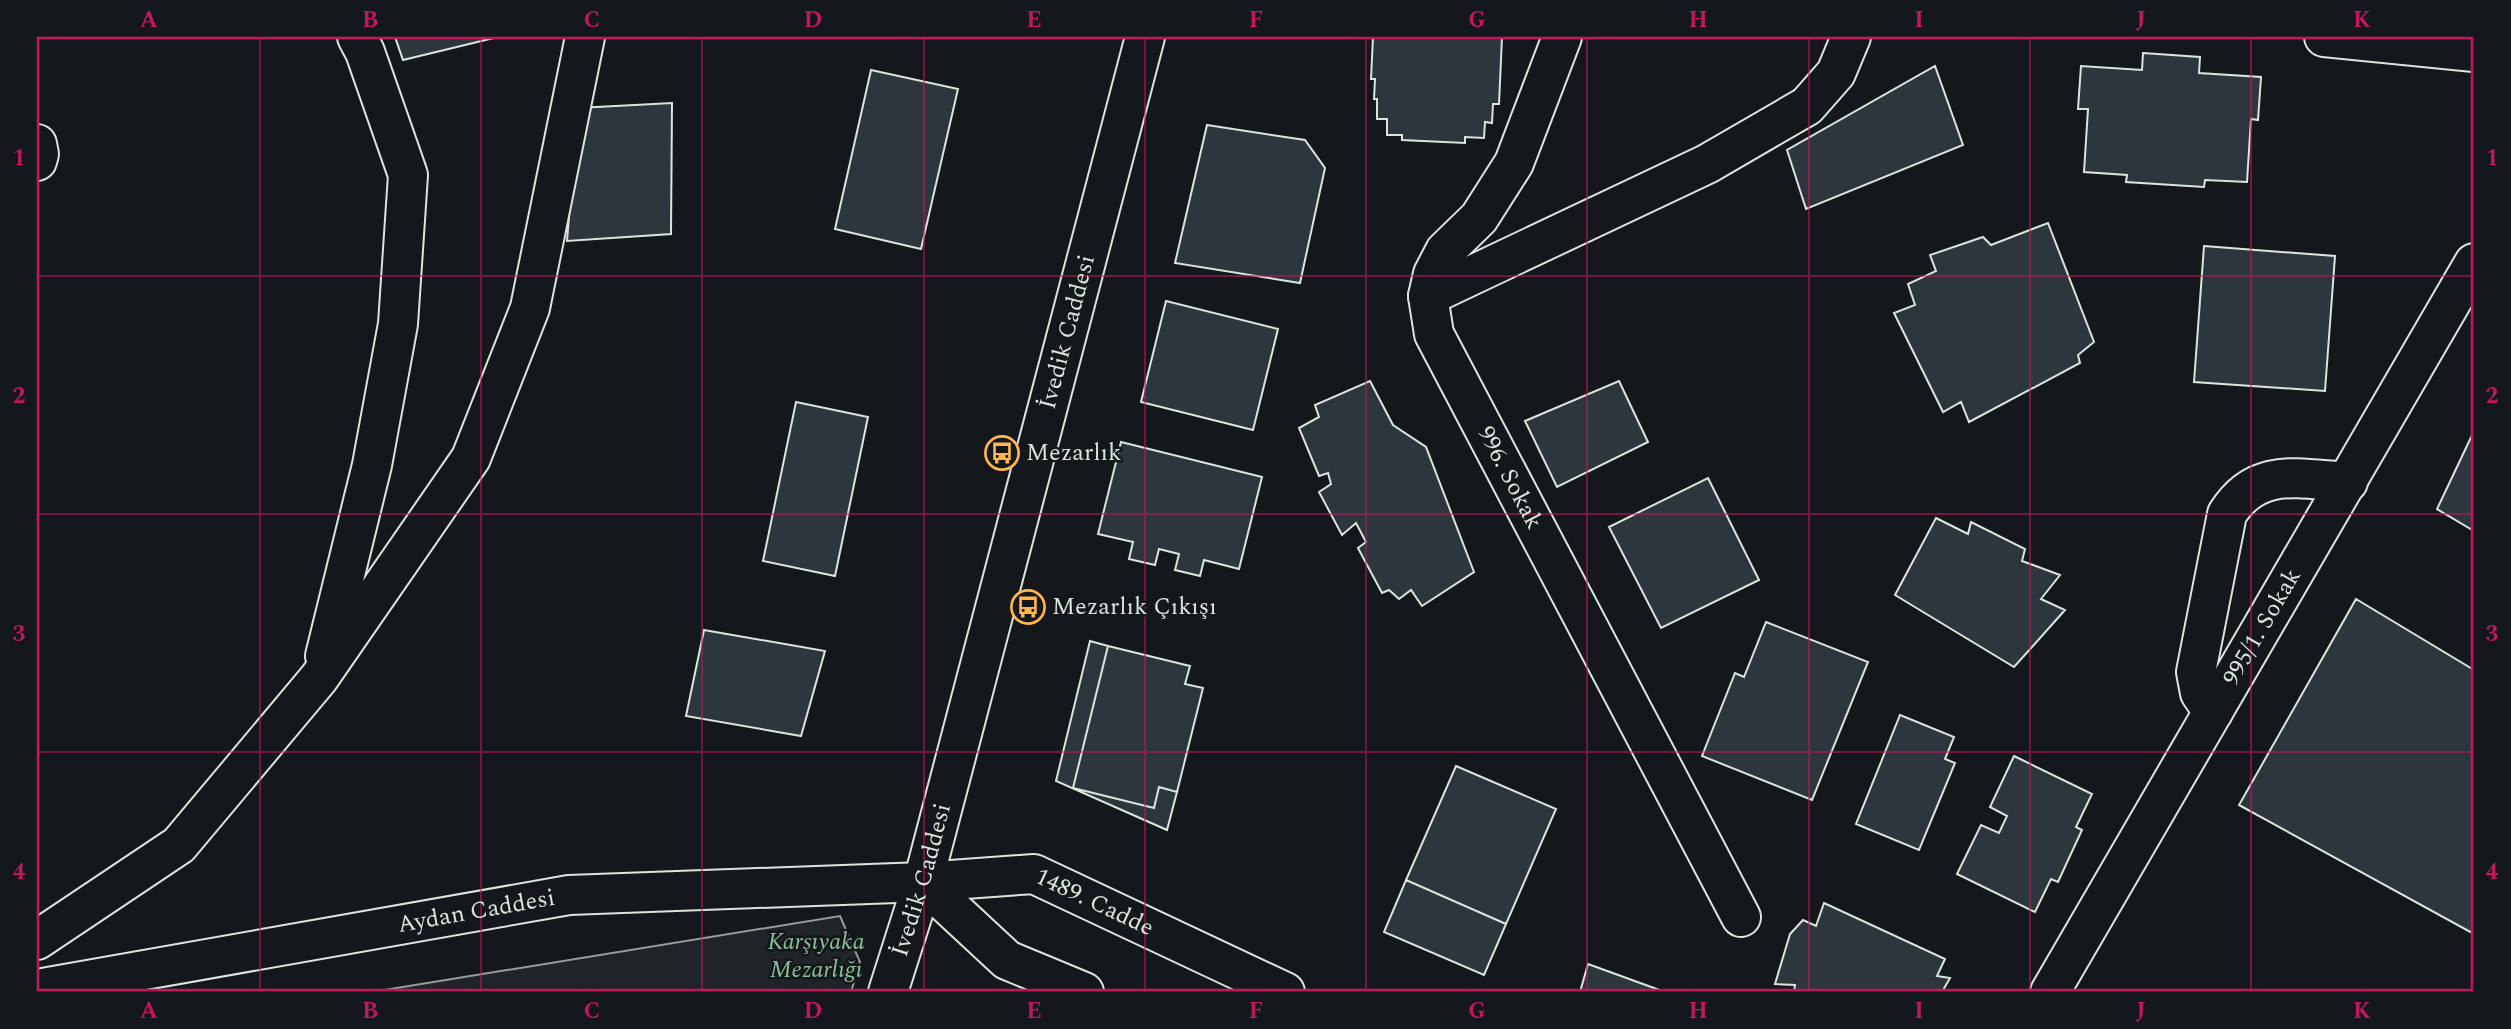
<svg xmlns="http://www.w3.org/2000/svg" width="2511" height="1029" font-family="Spectral,serif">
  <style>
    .green { fill: #202428; stroke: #939e99; stroke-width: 2 }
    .building { fill: #2c363c; stroke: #d8e6dc; stroke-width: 2 }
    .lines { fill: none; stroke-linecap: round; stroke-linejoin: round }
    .minor-casing { stroke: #d8e6dc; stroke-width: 42 }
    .major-casing { stroke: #d8e6dc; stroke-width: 42 }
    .minor { stroke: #14181c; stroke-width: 38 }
    .major { stroke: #14181c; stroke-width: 38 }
    .grid { fill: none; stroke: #c2185b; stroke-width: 2; stroke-opacity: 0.55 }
    .labels { text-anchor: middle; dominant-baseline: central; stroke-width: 5; stroke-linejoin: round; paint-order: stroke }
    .street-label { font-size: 24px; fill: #d8e6dc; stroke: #14181c }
    .poi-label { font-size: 24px; fill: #d8e6dc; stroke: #14181c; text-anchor: start }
    .park-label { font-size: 24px; font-style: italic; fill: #8ac095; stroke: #14181c }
    .neatline { fill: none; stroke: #c2185b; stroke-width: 2.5 }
    .grid-label { font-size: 23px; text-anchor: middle; font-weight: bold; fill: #c2185b }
  </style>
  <rect width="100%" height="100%" fill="#14181c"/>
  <!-- green -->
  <path class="green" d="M840,916L860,962L851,992H372Z"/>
  <!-- building -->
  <path class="building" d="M395,37H498L403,60Z
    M1373,37H1502L1499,104H1493L1492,123L1485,122L1484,138L1465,137V143L1402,140V135H1387V119H1377V99H1374L1375,79H1371Z
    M2143,53L2200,57L2199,73L2261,77L2258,120L2251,119L2247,182L2205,180L2204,187L2126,182L2127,175L2084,172L2088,109H2078L2081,66L2142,70Z
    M1935,66L1963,145L1806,209L1787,150Z
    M871,70L958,89L921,249L835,229Z
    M672,103L671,234L567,241L578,108Z
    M1207,125L1305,140L1325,168L1300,283L1175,263Z
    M2048,223L2094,342L2078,355L2080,363L1969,422L1961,402L1943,412L1894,313L1915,305L1908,284L1936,271L1930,255L1983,237L1991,245Z
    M2204,246L2335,256L2325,391L2194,382Z
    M1166,301L1278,329L1253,430L1141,402Z
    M1370,381L1393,425L1426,447L1474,572L1422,606L1411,590L1399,599L1389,590L1382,593L1358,548L1366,542L1356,523L1342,535L1319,492L1331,484L1328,473L1319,476L1299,428L1319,417L1315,405Z
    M1619,381L1648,442L1557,487L1525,421Z
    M796,402L868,417L835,576L763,561Z
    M2474,431V531L2437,509Z
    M1121,442L1262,477L1239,569L1204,560L1200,576L1175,570L1179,554L1159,549L1155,565L1129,559L1133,542L1098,534Z
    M1708,478L1759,580L1661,628L1609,527Z
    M1936,518L1968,534L1971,522L2025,549L2022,561L2060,575L2041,599L2065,610L2014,667L1895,595Z
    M2356,599L2474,670V934L2239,805Z
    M1766,622L1868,662L1812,800L1702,756L1735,673L1744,677Z
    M704,630L825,651L801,736L686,716Z
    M1090,641L1108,646L1073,788L1154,808L1159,787L1177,792L1167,830L1056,781Z
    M1108,646L1190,666L1185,684L1203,688L1177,792L1159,787L1154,808L1073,788Z
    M1900,715L1954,737L1945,759L1955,763L1919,850L1856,824Z
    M2014,756L2092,794L2076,827L2082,830L2058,882L2051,879L2035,912L1957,874L1981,825L1999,833L2007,816L1990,807Z
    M1456,766L1556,809L1506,924L1406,880Z
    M1406,880L1506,924L1484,975L1384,932Z
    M1824,903L1945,959L1937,976L1950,978L1942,992H1794L1795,985L1775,984L1790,934L1803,920L1816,926Z
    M1588,964L1665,992H1580Z"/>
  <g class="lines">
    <!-- minor casing -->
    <g class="minor-casing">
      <g id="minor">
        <path id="s1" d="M1562,37L1514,163L1479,218L1445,251L1433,274L1428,296L1434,334L1741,917"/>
        <path d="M2324,37L2474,52"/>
        <path d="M37,144L39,154L37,161"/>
        <path d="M1428,296L1707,164L1807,106L1836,73L1851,37"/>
        <path d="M325,656L372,465L398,324L408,175L365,52L357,37"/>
        <path d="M2213,712L2200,693L2196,672L2227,514C2257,466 2299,479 2348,482"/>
        <path d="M37,940L179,845L319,678L471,458L530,308L585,37"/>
        <path id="s2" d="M37,989L569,895L923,882"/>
        <path id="s3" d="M2050,992L2474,263"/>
      </g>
    </g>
    <!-- major casing -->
    <g class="major-casing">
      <g id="major">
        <path id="s4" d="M923,882L1034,874L1285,992"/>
        <path d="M923,882L1007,960L1084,992"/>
        <path id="s5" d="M888,992L923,882L1145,37"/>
      </g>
    </g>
    <!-- minor -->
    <use href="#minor" class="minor"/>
    <!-- major -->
    <use href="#major" class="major"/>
  </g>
  <!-- grid -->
  <path class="grid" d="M260,37V992M481,37V992M702,37V992M924,37V992M1145,37V992M1366,37V992M1587,37V992M1809,37V992M2030,37V992M2251,37V992M37,276H2474M37,514H2474M37,752H2474"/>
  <!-- icons -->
  <defs>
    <g id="bus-ring" transform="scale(1.75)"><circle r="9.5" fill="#14181c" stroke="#ffb74d" stroke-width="1.5"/><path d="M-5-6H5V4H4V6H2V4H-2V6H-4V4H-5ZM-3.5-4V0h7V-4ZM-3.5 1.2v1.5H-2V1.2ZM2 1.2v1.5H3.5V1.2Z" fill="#ffb74d"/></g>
  </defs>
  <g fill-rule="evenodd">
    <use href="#bus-ring" x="1002" y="453"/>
    <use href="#bus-ring" x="1028" y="607"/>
  </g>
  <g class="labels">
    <!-- street labels -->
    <g class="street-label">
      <text stroke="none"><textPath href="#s5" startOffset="684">İvedik Caddesi</textPath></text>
      <text stroke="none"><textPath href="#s1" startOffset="497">996. Sokak</textPath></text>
      <text stroke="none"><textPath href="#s3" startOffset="422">995/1. Sokak</textPath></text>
      <text stroke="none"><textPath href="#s5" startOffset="117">İvedik Caddesi</textPath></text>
      <text stroke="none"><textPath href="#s4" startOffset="178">1489. Cadde</textPath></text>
      <text stroke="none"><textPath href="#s2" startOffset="446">Aydan Caddesi</textPath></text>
    </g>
    <!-- poi labels -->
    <g class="poi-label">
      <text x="1026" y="453">Mezarlık</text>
      <text x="1052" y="607">Mezarlık Çıkışı</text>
    </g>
    <!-- park labels -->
    <g class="park-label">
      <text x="816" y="942">Karşıyaka<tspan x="816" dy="28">Mezarlığı</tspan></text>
    </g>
  </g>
  <!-- border -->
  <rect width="2511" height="1029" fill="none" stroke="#14181c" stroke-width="77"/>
  <rect x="38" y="38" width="2434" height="952" class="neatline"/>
  <g class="grid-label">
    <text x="149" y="27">A</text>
    <text x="370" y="27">B</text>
    <text x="592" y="27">C</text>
    <text x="813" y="27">D</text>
    <text x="1034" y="27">E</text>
    <text x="1256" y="27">F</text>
    <text x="1477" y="27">G</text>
    <text x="1698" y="27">H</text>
    <text x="1919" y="27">I</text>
    <text x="2141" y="27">J</text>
    <text x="2362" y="27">K</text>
    <text x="19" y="165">1</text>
    <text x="2492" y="165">1</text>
    <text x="19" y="403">2</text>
    <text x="2492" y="403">2</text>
    <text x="19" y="641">3</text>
    <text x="2492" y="641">3</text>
    <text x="19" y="879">4</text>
    <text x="2492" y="879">4</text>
    <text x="149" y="1018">A</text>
    <text x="370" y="1018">B</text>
    <text x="592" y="1018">C</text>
    <text x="813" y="1018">D</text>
    <text x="1034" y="1018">E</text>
    <text x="1256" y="1018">F</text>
    <text x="1477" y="1018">G</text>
    <text x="1698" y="1018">H</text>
    <text x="1919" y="1018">I</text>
    <text x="2141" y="1018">J</text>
    <text x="2362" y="1018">K</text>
  </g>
</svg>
